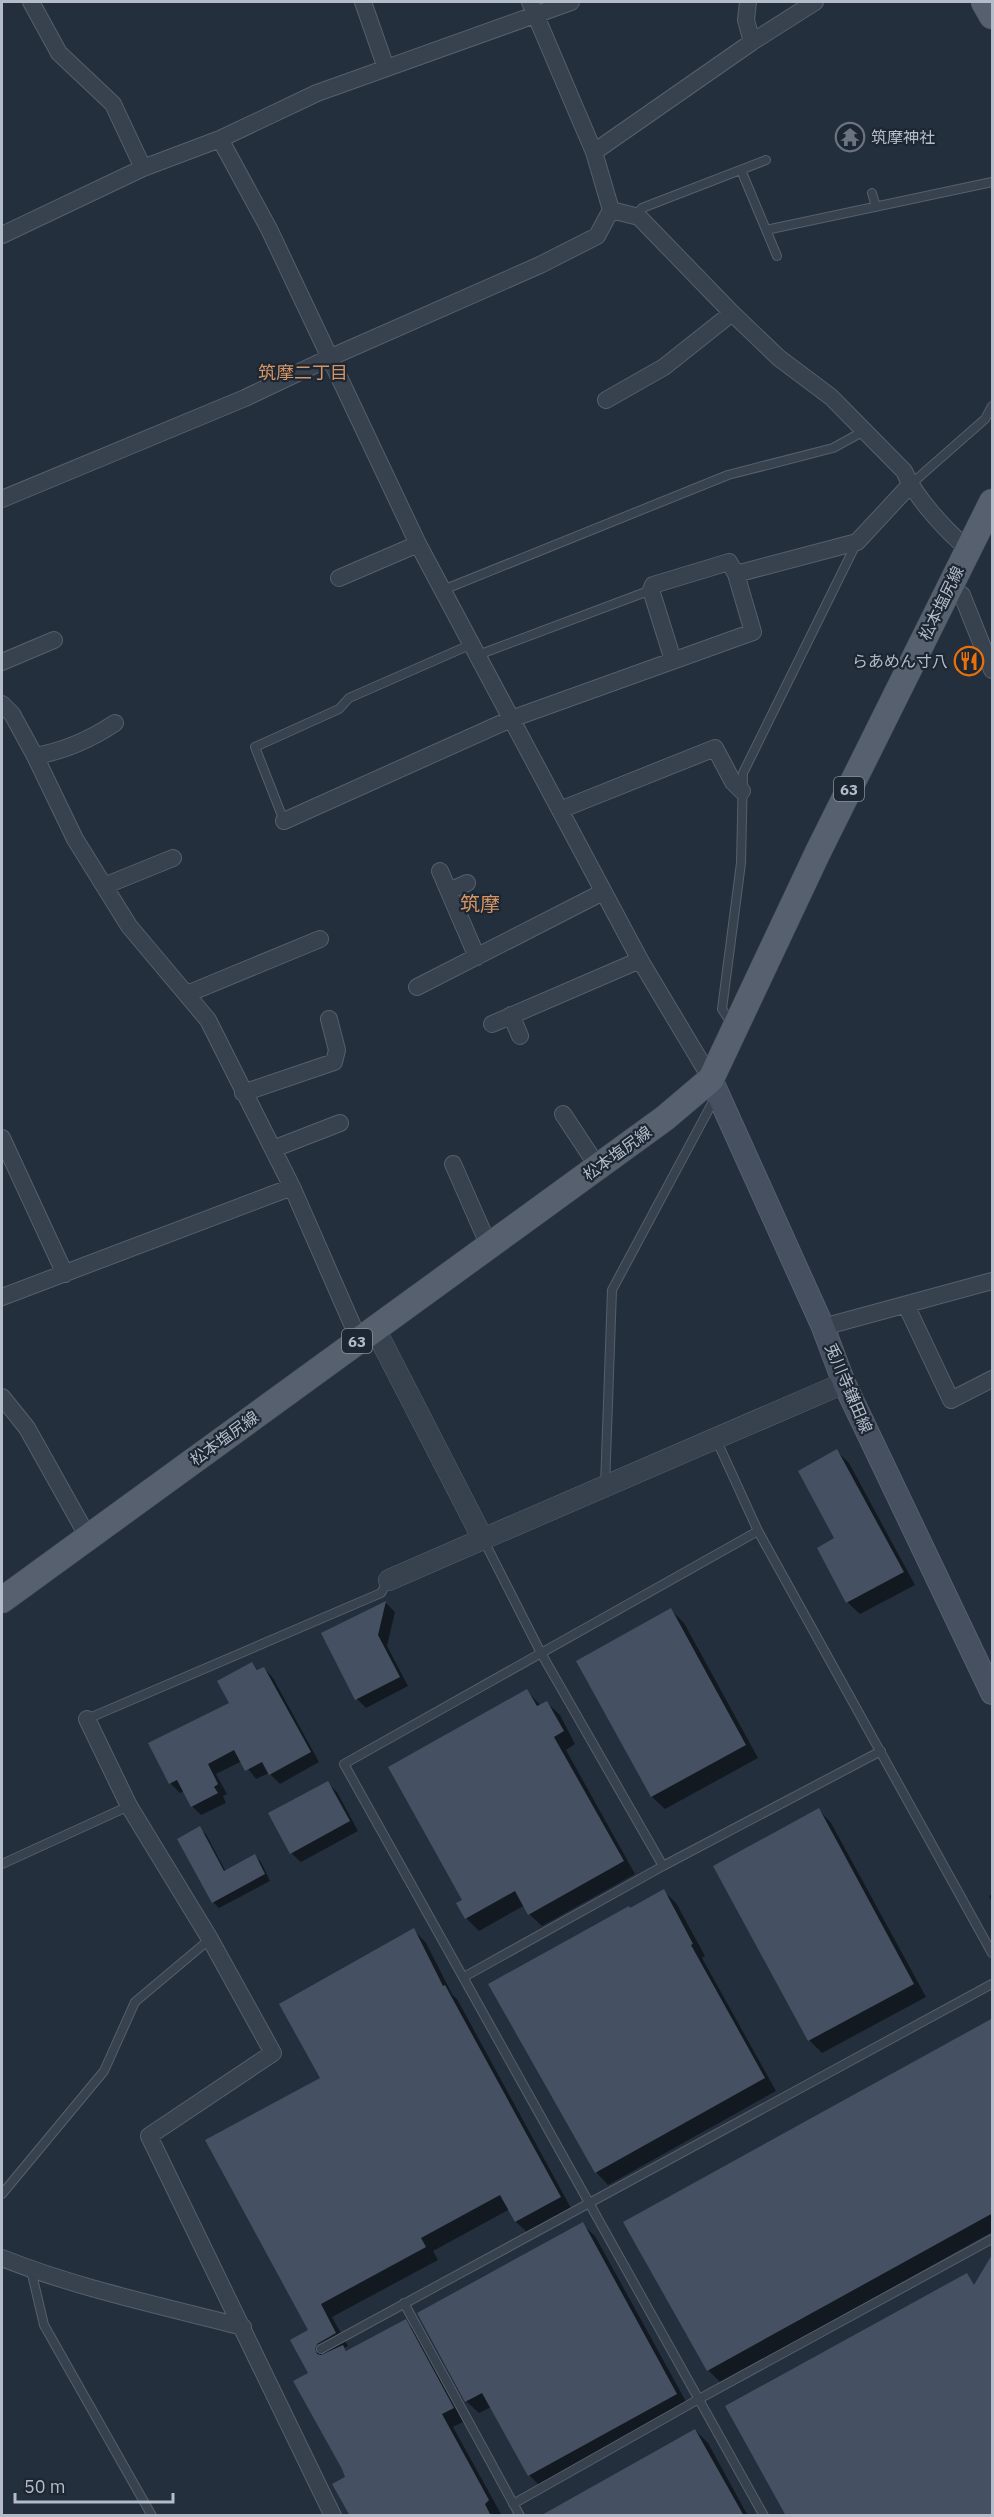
<svg xmlns="http://www.w3.org/2000/svg" width="994" height="2517" font-family="'IBM Plex Sans','Noto Sans JP',sans-serif">
  <style>
    .shadow { fill: #0007; fill-rule: evenodd }
    .building { fill: #455162 }
    .lines { fill: none; stroke-linecap: round; stroke-linejoin: round }
    .service-casing { stroke: #565f6c; stroke-width: 10 }
    .minor-casing { stroke: #565f6c; stroke-width: 18 }
    .tertiary-casing { stroke: #565f6c; stroke-width: 22 }
    .secondary-casing { stroke: #565f6c; stroke-width: 24 }
    .primary-casing { stroke: #414a57; stroke-width: 27 }
    .service { stroke: #38414e; stroke-width: 8 }
    .minor { stroke: #38414e; stroke-width: 16 }
    .tertiary { stroke: #38414e; stroke-width: 21 }
    .secondary { stroke: #465061; stroke-width: 22 }
    .primary { stroke: #56606e; stroke-width: 26 }
    .labels { text-anchor: middle; dominant-baseline: central; stroke-width: 4.5; stroke-linejoin: round; paint-order: stroke }
    .shield { fill: #1d2633; stroke: #878f9c; stroke-width: 1.5 }
    .shield-label { font-size: 15px; font-weight: bold; fill: #b4bcc9 }
    .poi-label { font-size: 16px; fill: #b4bcc9; stroke: #1d2633; text-anchor: start }
    .street-label { font-size: 16px; fill: #b4bcc9; stroke: #1d2633 }
    .neighbourhood-label { font-size: 18px; fill: #d59563; stroke: #1d2633 }
    .quarter-label { font-size: 20px; fill: #d59563; stroke: #1d2633 }
  </style>
  <rect width="100%" height="100%" fill="#242f3e"/>
  <!-- shadow -->
  <path class="shadow" d="M837,1451L849,1463L915,1585L860,1614L847,1602L836,1539Z
    M386,1603L395,1612L387,1646L408,1686L366,1708L357,1699L323,1633Z
    M671,1610L684,1623L758,1758L665,1809L652,1797L578,1661Z
    M252,1663L259,1671L264,1668L273,1678L319,1762L280,1784L269,1773L256,1779L242,1761L216,1774L227,1794L223,1796L226,1803L201,1815L192,1806L184,1791L180,1793L170,1783L231,1703Z
    M527,1691L541,1706L547,1703L560,1715L575,1744L566,1750L635,1874L542,1926L529,1914L525,1905L479,1931L466,1918L464,1900Z
    M328,1783L337,1792L358,1831L301,1862L291,1853Z
    M819,1810L831,1823L926,1997L822,2053L809,2040Z
    M199,1828L206,1834L226,1872L255,1856L261,1862L270,1881L219,1908L213,1902Z
    M664,1891L676,1903L705,1956L702,1958L776,2091L608,2185L596,2172L630,1909Z
    M992,1894V1903L989,1896Z
    M414,1930L426,1943L452,1994L457,1999L572,2210L529,2234L516,2222L510,2209L433,2251L438,2260L332,2317L348,2346L344,2348L348,2352L405,2321L418,2334L465,2421L453,2427L501,2514L499,2516H351L347,2478L310,2373L322,2078ZM316,2344H319L315,2359L312,2358Z
    M992,2019V2232L721,2383L708,2370Z
    M582,2224L595,2236L689,2407L542,2488L529,2475L491,2407L479,2413L466,2401Z
    M695,2430L708,2443L748,2516H551Z"/>
  <!-- building -->
  <path class="building" d="M837,1449L904,1572L846,1603L817,1548L834,1538L798,1471Z
    M386,1601L378,1635L400,1677L355,1700L321,1633Z
    M671,1608L746,1745L651,1797L576,1661Z
    M252,1662L257,1670L264,1667L311,1752L269,1775L262,1762L245,1771L234,1750L208,1764L218,1784L214,1787L218,1793L191,1807L177,1780L169,1784L148,1743L229,1703L217,1681Z
    M527,1689L537,1706L547,1701L564,1731L554,1737L624,1861L528,1915L515,1891L465,1919L456,1903L462,1900L388,1767Z
    M328,1781L350,1821L290,1854L268,1813Z
    M819,1808L914,1984L808,2041L713,1866Z
    M200,1826L224,1871L255,1854L265,1874L212,1903L177,1839Z
    M664,1889L693,1944L691,1945L765,2078L595,2173L488,1984L629,1906L630,1908Z
    M414,1928L443,1986L445,1985L561,2197L515,2222L500,2195L421,2238L426,2247L321,2304L336,2333L317,2344L315,2349L317,2354L321,2355L343,2345L346,2351L406,2319L454,2408L442,2414L489,2500L485,2504L491,2516H350L332,2484L345,2477L342,2469L293,2381L308,2373L290,2340L308,2330L205,2140L320,2078L279,2004Z
    M993,2018V2213L707,2371L623,2222Z
    M583,2222L677,2394L528,2476L482,2393L465,2402L417,2313Z
    M993,2253V2516H786L725,2406L967,2273L974,2285Z
    M695,2429L744,2516H540Z"/>
  <g class="lines">
    <!-- service casing -->
    <g class="service-casing">
      <path id="service" d="M741,170L777,256
        M872,193L876,207
        M635,216L642,208L766,160
        M766,230L992,182
        M910,485L985,419L992,406
        M443,590L728,475L833,448L864,431
        M478,655L651,590
        M284,821L255,747L339,709L349,698L472,644
        M733,1026L722,1009L741,863L743,773L856,544
        M716,1439L758,1531L992,1953
        M605,1486L612,1290L716,1096
        M758,1531L344,1764L764,2516
        M483,1539L541,1653L663,1866
        M87,1719L381,1593L388,1581
        M2,1864L129,1806
        M464,1977L663,1866L881,1751
        M2,2194L104,2071L135,2002L210,1939
        M31,2270L44,2325L152,2516
        M404,2303L520,2516
        M321,2349L992,1984
        M513,2504L699,2399L992,2239"/>
    </g>
    <!-- minor casing -->
    <g class="minor-casing">
      <path id="minor" d="M31,2L59,53L113,104L143,168
        M363,2L386,68
        M748,2L746,20L752,42
        M220,139L269,229L418,544L640,960L711,1079
        M594,152L752,42L815,2
        M611,210L639,217L732,313L779,358L831,397L904,471C915,497 946,531 968,549
        M2,235L143,168L220,139L317,93L571,2
        M606,400L664,367L732,313
        M2,499L245,398L329,358L540,265L597,236L611,210L594,152L530,2
        M339,578L418,544
        M949,587L962,595L992,670
        M673,660L651,590L653,585L729,562L736,574
        M2,662L54,640
        M2,704L12,714L35,756L75,839L129,926L208,1020L292,1187L359,1340
        M35,756C64,751 91,739 115,723
        M560,810L715,748L733,782L742,791
        M284,821L511,719L753,632L736,574L857,542L910,485
        M440,871L477,957
        M104,886L173,858
        M449,891L467,883
        M417,987L603,892
        M187,994L320,939
        M511,1015L520,1036
        M492,1024L640,960
        M243,1093L334,1062L337,1050L329,1019
        M563,1114L598,1167
        M2,1138L65,1274
        M273,1149L340,1123
        M453,1164L489,1246
        M2,1297L292,1187
        M906,1305L951,1400L992,1379
        M823,1327L992,1281
        M2,1397L27,1428L88,1537
        M87,1719L129,1806L210,1939L273,2053L149,2136L333,2516
        M2,2258C80,2289 162,2306 243,2327"/>
    </g>
    <!-- tertiary casing -->
    <g class="tertiary-casing">
      <path id="tertiary" d="M375,1329L483,1539L389,1580
        M483,1539L844,1383"/>
    </g>
    <!-- secondary casing -->
    <g class="secondary-casing">
      <path id="secondary" d="M711,1079L823,1327L844,1383L992,1693"/>
    </g>
    <!-- primary casing -->
    <g class="primary-casing">
      <path id="primary" d="M984,2L992,16
        M2,1600L665,1118L711,1079L818,852L992,502"/>
    </g>
    <!-- service -->
    <use href="#service" class="service"/>
    <!-- minor -->
    <use href="#minor" class="minor"/>
    <!-- tertiary -->
    <use href="#tertiary" class="tertiary"/>
    <!-- secondary -->
    <use href="#secondary" class="secondary"/>
    <!-- primary -->
    <use href="#primary" class="primary"/>
  </g>
  <!-- icons -->
  <defs>
    <g id="temple-ring" transform="scale(1.5)"><circle r="9.5" fill="#1d2633" stroke="#6b7280" stroke-width="1.5"/><path d="M0-6L5-2H3V0L6.5 2.5H4V6H1.5V3h-3V6H-4V2.5H-6.5L-3 0V-2H-5Z" fill="#6b7280"/></g>
    <g id="restaurant-ring" transform="scale(1.5)"><circle r="9.5" fill="#1d2633" stroke="#e8710a" stroke-width="1.5"/><path d="M-5-6h1v4h1v-4h1v4h1v-4h1v5L-1.5 .5V6h-2V.5L-5-1ZM5-6V6H3V1.5H1.5Q1.5-4 5-6Z" fill="#e8710a"/></g>
  </defs>
  <g fill-rule="evenodd">
    <use href="#temple-ring" x="850" y="137"/>
    <use href="#restaurant-ring" x="969" y="661"/>
  </g>
  <g class="labels">
    <!-- shield labels -->
    <g class="shield">
      <rect x="834" y="777" width="30" height="24" rx="4.5"/>
      <rect x="342" y="1329" width="30" height="24" rx="4.5"/>
    </g>
    <g class="shield-label">
      <text x="849" y="789">63</text>
      <text x="357" y="1341">63</text>
    </g>
    <!-- poi labels -->
    <g class="poi-label">
      <text x="871" y="137">筑摩神社</text>
      <text x="948" y="661" text-anchor="end">らあめん寸八</text>
    </g>
    <!-- street labels -->
    <g class="street-label">
      <text transform="translate(941 603) rotate(-64)">松本塩尻線</text>
      <text transform="translate(617 1153) rotate(-36)">松本塩尻線</text>
      <text transform="translate(849 1388) rotate(67)">兎川寺鎌田線</text>
      <text transform="translate(224 1438) rotate(-36)">松本塩尻線</text>
    </g>
    <!-- neighbourhood labels -->
    <g class="neighbourhood-label">
      <text x="303" y="372">筑摩二丁目</text>
    </g>
    <!-- quarter labels -->
    <g class="quarter-label">
      <text x="480" y="903">筑摩</text>
    </g>
  </g>
  <!-- border -->
  <rect width="994" height="2517" fill="none" stroke="#b4bcc9" stroke-width="6"/>
  <!-- scale -->
  <path d="M15 2493v9h158v-9" fill="none" stroke="#b4bcc9" stroke-width="3"/>
  <text x="24" y="2493" font-size="18" fill="#b4bcc9" stroke="#1d2633" stroke-width="4.5" paint-order="stroke">50 m</text>
</svg>
